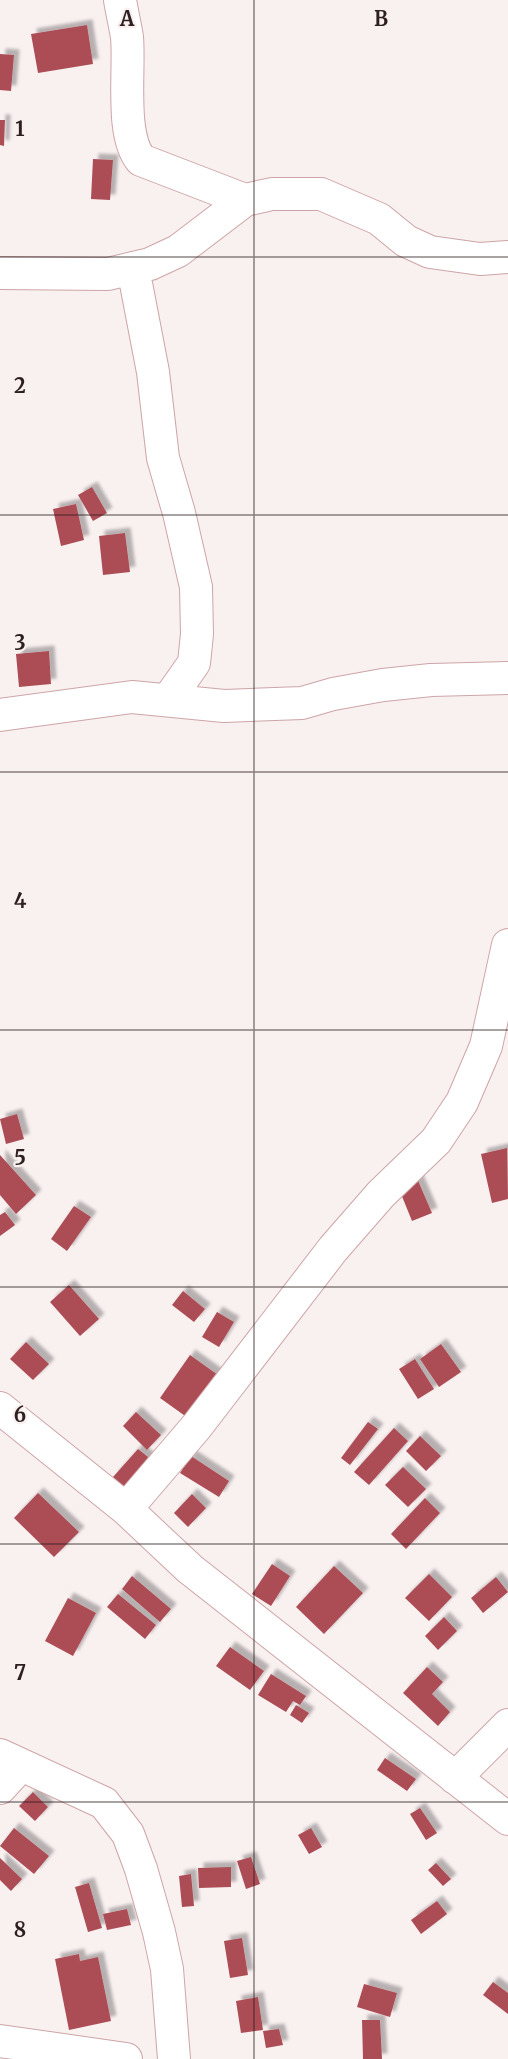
<svg xmlns="http://www.w3.org/2000/svg" width="508" height="2059" font-family="Merriweather,serif">
  <style>
    .building { fill: #ac4d57; filter: url(#shadow) }
    .lines { fill: none; stroke-linecap: round; stroke-linejoin: round }
    .street-casing { stroke: #cda5a7; stroke-width: 34 }
    .street { stroke: #fff; stroke-width: 32 }
    .grid { fill: none; stroke: #2d1e1f; stroke-width: 1.5; stroke-opacity: 0.55 }
    .grid-label { font-size: 20px; text-anchor: middle; font-weight: bold; fill: #2d1e1f; stroke: #f9f0f0; stroke-width: 4.5; stroke-linejoin: round; paint-order: stroke }
  </style>
  <defs>
    <filter id="shadow"><feDropShadow dx="5.5" dy="-5.5" stdDeviation="1.5" flood-color="#0004"/></filter>
  </defs>
  <rect width="100%" height="100%" fill="#f9f0f0"/>
  <!-- building -->
  <path class="building" d="M87,25L93,64L38,73L31,34Z
    M0,54L14,55L11,91L0,90Z
    M0,120H5L4,146L0,145Z
    M93,159L113,160L110,200L91,199Z
    M92,487L107,513L93,521L78,495Z
    M76,504L84,540L61,546L53,509Z
    M125,533L130,572L103,575L99,536Z
    M49,651L51,684L19,687L16,654Z
    M17,1114L24,1139L6,1144L0,1119Z
    M507,1148L508,1199L492,1203L481,1154Z
    M0,1155L36,1195L16,1214L0,1195Z
    M416,1176L432,1213L412,1221L397,1184Z
    M74,1206L91,1217L67,1251L51,1239Z
    M5,1212L15,1225L0,1236V1215Z
    M69,1285L99,1319L80,1336L50,1302Z
    M183,1291L205,1309L194,1322L172,1305Z
    M217,1312L234,1322L219,1347L202,1337Z
    M26,1342L49,1364L33,1380L10,1359Z
    M441,1344L461,1372L439,1387L420,1359Z
    M190,1355L218,1375L188,1418L160,1398Z
    M415,1359L434,1389L418,1399L399,1369Z
    M136,1412L161,1435L147,1450L123,1426Z
    M368,1422L378,1429L350,1465L341,1458Z
    M394,1428L408,1441L369,1485L354,1472Z
    M420,1436L441,1456L426,1471L406,1451Z
    M138,1449L153,1461L128,1490L113,1477Z
    M191,1456L229,1481L219,1497L180,1473Z
    M403,1467L426,1489L408,1507L385,1485Z
    M38,1493L79,1532L54,1557L14,1518Z
    M192,1494L206,1508L188,1527L174,1513Z
    M425,1498L440,1513L406,1549L391,1534Z
    M272,1564L290,1576L271,1606L252,1594Z
    M334,1566L363,1593L324,1634L296,1607Z
    M429,1574L452,1597L429,1621L405,1598Z
    M132,1576L171,1609L160,1622L122,1589Z
    M496,1577L508,1592L483,1613L471,1598Z
    M118,1594L156,1625L145,1639L107,1607Z
    M68,1598L96,1613L73,1656L45,1641Z
    M444,1617L457,1631L438,1650L425,1636Z
    M230,1647L264,1671L250,1690L216,1666Z
    M427,1667L443,1682L432,1694L450,1712L438,1726L403,1693Z
    M271,1674L306,1696L300,1705L293,1701L286,1712L258,1695Z
    M296,1705L309,1713L302,1723L290,1715Z
    M385,1758L416,1779L407,1791L377,1770Z
    M33,1792L48,1807L35,1821L19,1806Z
    M420,1808L437,1833L426,1840L410,1814Z
    M14,1828L49,1856L34,1874L0,1846Z
    M311,1828L322,1847L309,1854L298,1835Z
    M251,1857L260,1884L246,1889L237,1861Z
    M0,1858L22,1879L11,1891L0,1880Z
    M436,1863L451,1879L443,1886L428,1870Z
    M231,1867V1887L199,1888L198,1868Z
    M191,1874L194,1906L182,1907L179,1876Z
    M89,1883L102,1928L88,1932L75,1887Z
    M437,1901L447,1914L421,1934L411,1920Z
    M127,1909L131,1925L107,1930L103,1914Z
    M242,1938L248,1975L230,1978L224,1941Z
    M79,1954L80,1961L98,1957L111,2021L69,2030L55,1959Z
    M493,1982L508,1993V2014L483,1995Z
    M364,1984L397,1993L390,2017L357,2007Z
    M258,1997L263,2030L241,2033L236,2001Z
    M362,2020H380L382,2059H363Z
    M279,2029L283,2045L266,2048L263,2031Z"/>
  <g class="lines">
    <!-- street casing -->
    <g class="street-casing">
      <path id="street" d="M120,0C122,12 125,25 127,37C130,71 120,135 141,160L245,200
        M133,268L153,372L163,458L179,513L196,587L197,634L194,663L168,700
        M0,273L108,274L150,264L178,251L245,200L272,194H321L379,219L406,241L430,252L480,259L508,257
        M0,715L132,697L224,706L302,703L333,694L383,685L431,680L508,678
        M0,1408L126,1509L190,1569L508,1819
        M126,1509L197,1426L333,1249L381,1194L436,1141L462,1102L486,1046L508,945
        M0,1755L104,1803L128,1834L141,1869L159,1932L167,1969L174,2059
        M455,1778L508,1725
        M0,1788L21,1765
        M0,2041L126,2059"/>
    </g>
    <!-- street -->
    <use href="#street" class="street"/>
  </g>
  <!-- grid -->
  <path class="grid" d="M254,0V2059M0,257H508M0,515H508M0,772H508M0,1030H508M0,1287H508M0,1544H508M0,1802H508"/>
  <g class="grid-label">
    <text x="127" y="26">A</text>
    <text x="381" y="26">B</text>
    <text x="20" y="136">1</text>
    <text x="20" y="393">2</text>
    <text x="20" y="650">3</text>
    <text x="20" y="908">4</text>
    <text x="20" y="1165">5</text>
    <text x="20" y="1422">6</text>
    <text x="20" y="1680">7</text>
    <text x="20" y="1937">8</text>
  </g>
</svg>
